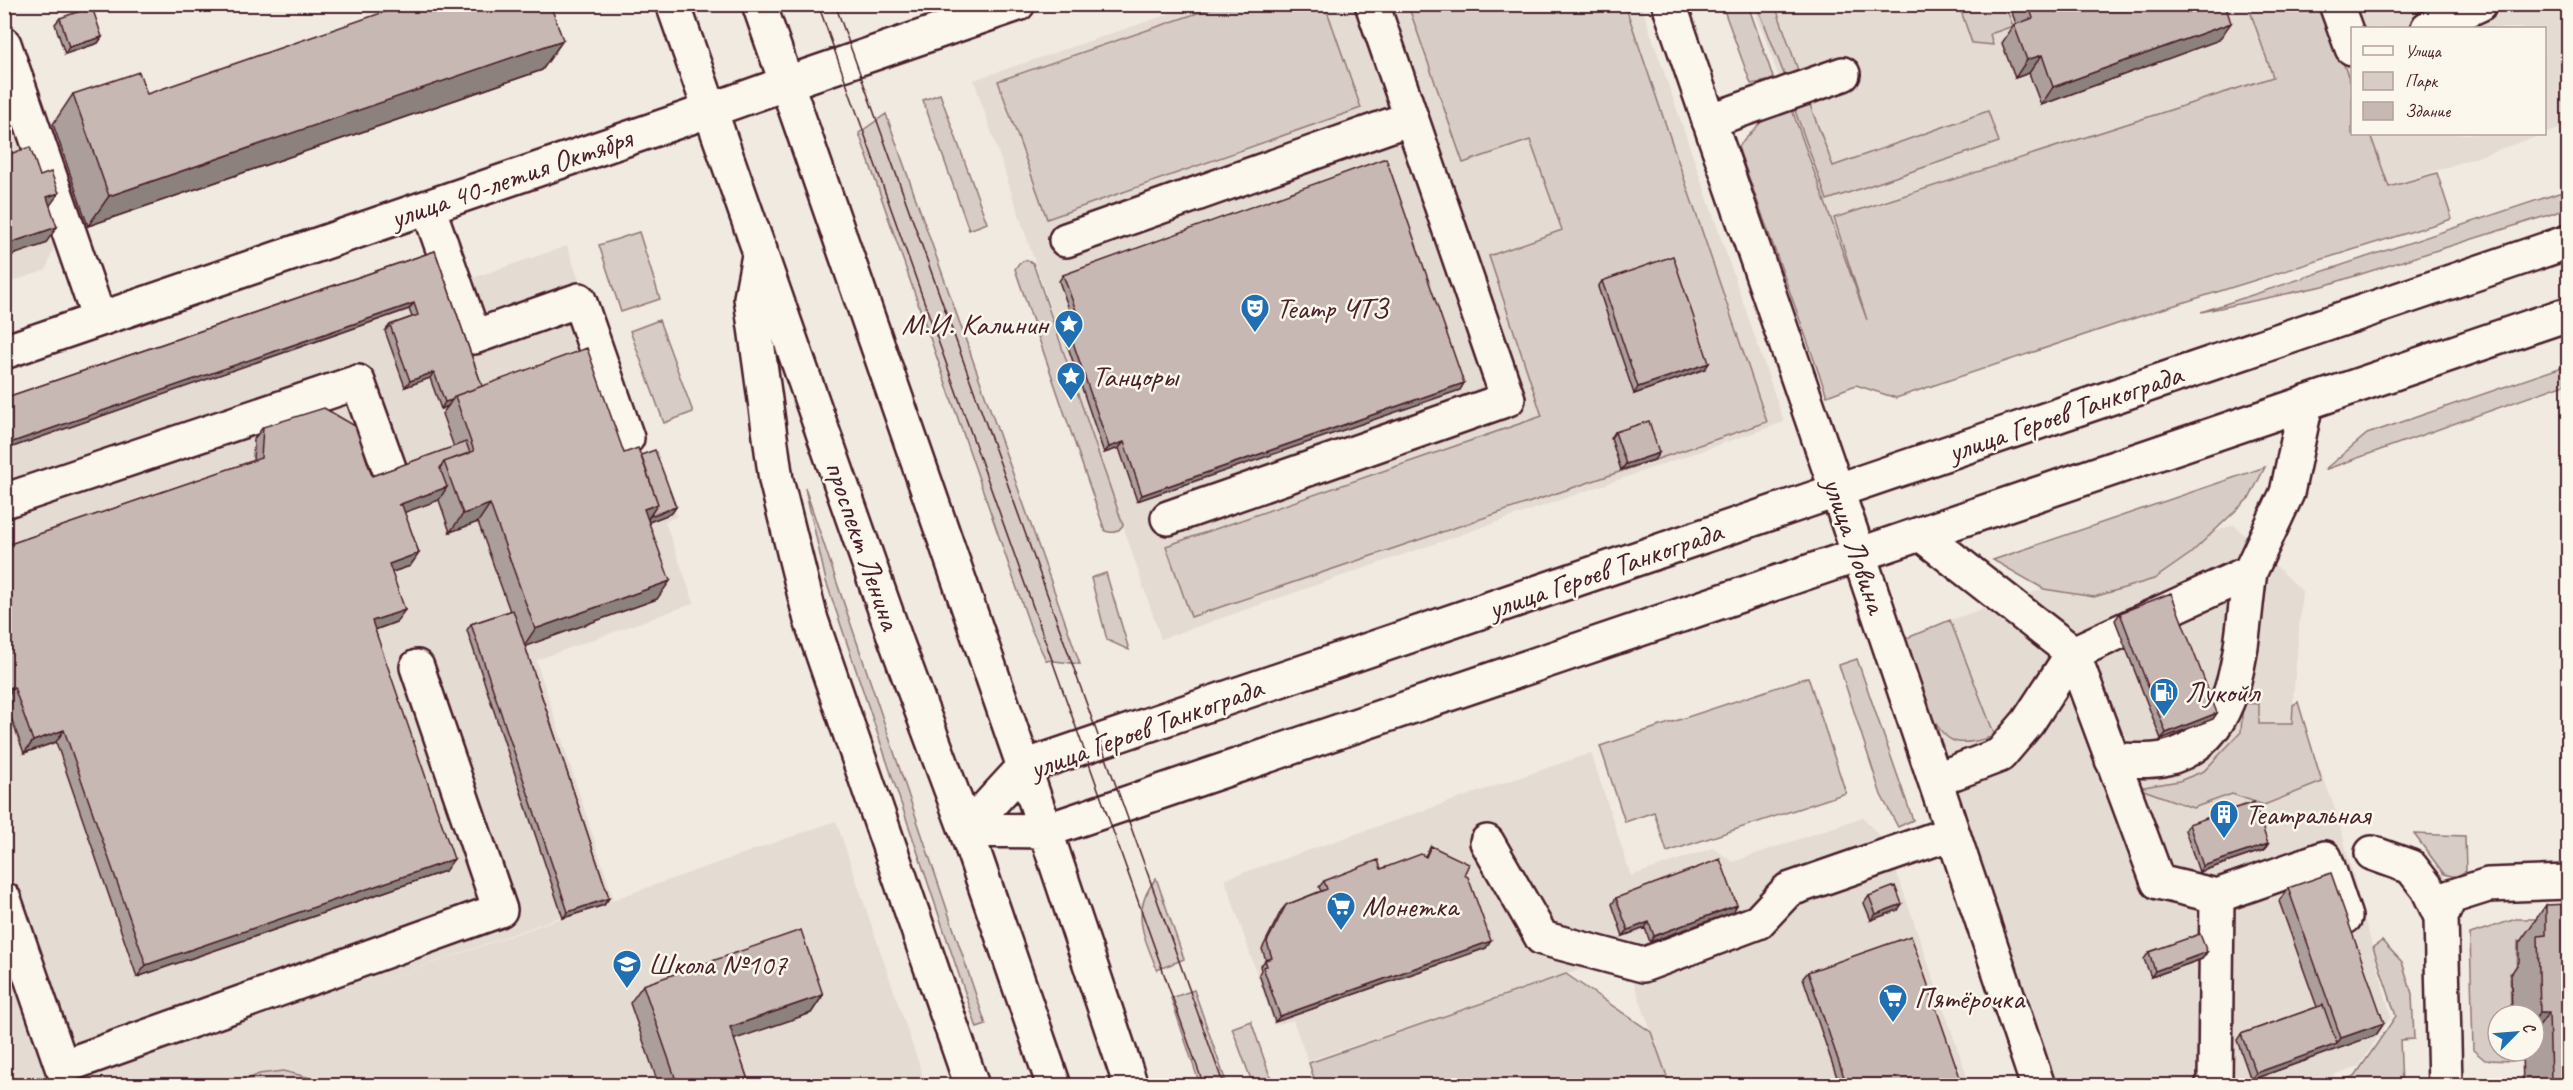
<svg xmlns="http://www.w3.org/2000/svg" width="2573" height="1090" font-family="Caveat,sans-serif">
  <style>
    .built { fill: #e4dbd2; fill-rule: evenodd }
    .green { fill: #d8ccc6; stroke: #917678; stroke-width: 1.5 }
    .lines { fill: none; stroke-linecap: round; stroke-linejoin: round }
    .minor-casing { stroke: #4a1f2b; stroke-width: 38 }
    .major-casing { stroke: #4a1f2b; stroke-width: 38 }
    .minor { stroke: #fbf7ec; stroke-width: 33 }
    .major { stroke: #fbf7ec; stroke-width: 33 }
    .tram { stroke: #4a1f2b; stroke-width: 1.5 }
    .wall { fill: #ac9e9a; stroke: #4a1f2b; stroke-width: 1.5 }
    .shaded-wall { fill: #8c817d; stroke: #4a1f2b; stroke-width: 1.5 }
    .building { fill: #c8b8b3; stroke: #4a1f2b; stroke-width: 1.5 }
    .labels { text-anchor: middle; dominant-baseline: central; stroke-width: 5; stroke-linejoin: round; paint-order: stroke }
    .street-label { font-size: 30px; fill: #4a1f2b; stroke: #fbf7ec }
    .poi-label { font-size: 30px; fill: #4a1f2b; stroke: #fbf7ec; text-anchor: start }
  </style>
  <rect width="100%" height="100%" fill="#f0eae0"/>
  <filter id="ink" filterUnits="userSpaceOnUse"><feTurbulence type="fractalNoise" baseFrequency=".0167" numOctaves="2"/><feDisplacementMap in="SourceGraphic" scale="12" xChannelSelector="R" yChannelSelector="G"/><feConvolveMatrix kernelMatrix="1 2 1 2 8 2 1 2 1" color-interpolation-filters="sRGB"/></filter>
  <g filter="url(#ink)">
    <!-- built -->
    <path class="built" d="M1196,5H1641L1784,422L1161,639L974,80Z
      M1753,5H2568V126L1880,359ZM2352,28H2544V134H2352Z
      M4,87L57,239L46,270L5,284Z
      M567,246L640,454L654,450L677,516L665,522L694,603L536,660L613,898L343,995L836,821L926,1085H5L4,398L431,255L444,288Z
      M2234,525L2302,591L2293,700L2336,811L2391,1017L2359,1066L2303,1085H2055L1905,639L1950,620Z
      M1591,753L1631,876L1713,848L1733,862L1863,817L1888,847L1970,1085H1670L1624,955L1308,1061L1293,1020L1274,1025L1225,879Z"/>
    <!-- green -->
    <path class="green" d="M1221,5H1325L1361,108L1047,219L998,81Z
      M1408,5H1625L1767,422L1191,617L1166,546L1542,416L1489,256L1562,230L1530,140L1463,163Z
      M1722,5H1748L1774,80L1751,84Z
      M1757,5H1775L1798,70L1793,76L1784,74Z
      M1959,5H2005L2013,26L1990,34L1993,45L1972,43Z
      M2248,5H2322L2352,87V134H2370L2389,187L2437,173L2452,219L2156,311L1896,398L1856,385L1827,396L1738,147L1764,119L1791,107L1867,320L1834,218L2273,77Z
      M940,94L987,223L969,230L923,100Z
      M1803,101L1810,105L1833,166L1988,111L1999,142L1827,200L1793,105Z
      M886,114L1080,664L1046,660L1031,629L859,133Z
      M2568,190V208L2549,215L2323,286L2201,312Z
      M639,232L660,299L621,312L599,245Z
      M1027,260L1033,263L1123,525C1118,532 1114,534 1105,531L1015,269L1019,263Z
      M659,320L693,412L664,423L630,331Z
      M2568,365V383L2324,470L2367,434Z
      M2265,467L2250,497L2190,554L2154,579L2094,597L2044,589L1993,560Z
      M805,488L986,1025L977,1028L826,581Z
      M1106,573L1129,650L1107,640L1091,578Z
      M1950,620L1995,736C1984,739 1970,744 1958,742C1929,738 1913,664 1905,639Z
      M1857,659L1913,820L1898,827L1881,795L1839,665Z
      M1808,677L1846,793L1667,852L1654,812L1625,822L1600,746Z
      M2298,702L2322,782L2264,805L2232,794L2193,808L2138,788L2179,781L2204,771L2241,732L2243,703L2259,704V724H2292L2293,705Z
      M2414,834L2465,836L2466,871L2456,877L2444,874Z
      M1156,878L1184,959L1157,970C1143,933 1130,913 1156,878Z
      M2516,919H2544V940L2518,941L2517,973H2510L2511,1015H2498V1051H2512L2513,1061L2485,1060L2473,1050L2470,934Z
      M2382,941L2402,962L2412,994L2414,1039L2400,1040L2402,1085H2329L2355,1076L2396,1016L2373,947Z
      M1566,974L1651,1032L1670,1085H1316L1309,1063Z
      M1194,990L1227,1085H1200L1171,998Z
      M1251,1021L1273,1085H1253L1232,1028Z
      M283,1071L307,1077L322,1085H235L259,1074Z"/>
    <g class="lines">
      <!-- minor casing -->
      <g class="minor-casing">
        <path id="minor" d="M1669,4L1837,491
          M2336,4L2352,48
          M2428,28L2480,4
          M4,44L99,319
          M787,83L1018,4
          M1709,121L1843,74
          M428,207L474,337L579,300L627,438
          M1066,240L1411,118
          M760,250L751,298L776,480L811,620L972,1086
          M4,352L711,110
          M4,501L358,382L389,468
          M1168,518L1508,399L1372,4
          M1921,534L2073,653L2250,572L2287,493L2306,403
          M1859,555L2038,1086
          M2073,653L2158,882L2217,896L2325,858L2345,917
          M2112,760C2128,760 2147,762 2163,759C2244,742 2240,638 2250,572
          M1935,780L2000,755L2028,722L2073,653
          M1487,842L1542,938L1643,965L1758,922L1788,890L1952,833
          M2372,853L2411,867L2428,889L2441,917
          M4,899L62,1067L500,910L417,667
          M2212,1086L2215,1082L2217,896
          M2445,1086L2441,917L2450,897L2488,885L2568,882"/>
      </g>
      <!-- major casing -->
      <g class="major-casing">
        <path id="major" d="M673,4L896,641L966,830L1054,1086
          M759,4L1024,767L1131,1086
          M711,110L787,83
          M1837,491L1859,555
          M966,830L1024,767L2568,242
          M966,830L1045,831L2568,314"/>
      </g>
      <!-- minor -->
      <use href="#minor" class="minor"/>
      <!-- major -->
      <use href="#major" class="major"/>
      <!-- tram -->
      <path class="tram" d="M818,4L1204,1086
        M835,4L1224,1086"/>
    </g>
    <!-- wall -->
    <path class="wall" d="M2009,4H2225L2219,40L2041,105L2029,73L2015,78L2002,43L2014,25L2016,24Z
      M60,18L102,37L98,43L65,54L55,24Z
      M563,40L542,70L88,226L53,124L73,94H147Z
      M435,251L482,386L624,453L641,455L676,507L672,513L649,522L657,599L525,646L609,898L604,905L563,918L467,630L471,624L510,611L478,522L450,532L439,500L404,512L419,553L410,566L392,572L396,622L375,630L445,871L137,977L56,742L24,753L4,699V546L253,461L254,439L263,427L372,476L454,447L442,414L448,406L441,409L430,378L405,387L385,331L390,325L412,317L409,309L4,450V398Z
      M1063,275L1464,383L1460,390L1137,501L1119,448L1104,453L1064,335L1068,328L1075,326L1059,281Z
      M1602,281L1709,363L1705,369L1634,394L1598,287Z
      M1615,432L1654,460L1621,470L1611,438Z
      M2120,613L2217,713L2213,719L2161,739L2115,620Z
      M2189,824L2268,844L2264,850L2199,872L2185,830Z
      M1431,846L1464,875L1486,948L1275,1022L1259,974L1261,970L1260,966L1266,960L1262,949L1281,911L1286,905L1321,891L1319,887L1324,881L1381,869L1425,856Z
      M2288,888L2384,1023L2376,1035L2251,1080L2237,1040L2241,1034L2317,1007L2279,901Z
      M1869,896L1898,910L1871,920L1864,903Z
      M1616,898L1737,905L1733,912L1650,942L1645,928L1623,936L1612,904Z
      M2546,905L2568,1086H2523L2522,1051H2534V1015H2512L2511,974L2519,962V943Z
      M2149,952H2207L2202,959L2151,977L2144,959Z
      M1808,972L1963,1086H1840L1803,978Z
      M643,985L823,995L811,1013L734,1039L750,1086H659L630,1003Z"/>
    <!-- shaded-wall -->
    <path class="shaded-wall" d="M2231,23L2219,40L2041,105L2053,87Z
      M102,37L98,43L65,54L69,47Z
      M563,40L542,70L88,226L109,196Z
      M2042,55L2029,73L2015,78L2027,60Z
      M59,193L46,211L47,197Z
      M57,227L45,244L4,258V245Z
      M414,303L409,309L4,450V445Z
      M1709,363L1705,369L1634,394L1638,387Z
      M434,372L430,378L405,387L410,381Z
      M1464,383L1460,390L1137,501L1142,495Z
      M452,400L448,406L441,409L445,402Z
      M1124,442L1119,448L1104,453L1109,447Z
      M1659,453L1654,460L1621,470L1626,464Z
      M447,487L439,500L389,518L398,505Z
      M490,504L478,522L450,532L463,514Z
      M658,504L646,522L644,509Z
      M676,507L672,513L646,523L650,516Z
      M419,553L410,566L380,576L389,564Z
      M670,581L657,599L523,647L535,629Z
      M405,610L396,622L363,634L372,621Z
      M14,687L5,699H4V690Z
      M2217,713L2213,719L2161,739L2166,733Z
      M64,730L56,742L24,753L33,741Z
      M2268,844L2264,850L2199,872L2203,866Z
      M454,859L445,871L137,977L146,965Z
      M609,898L604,905L563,918L568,912Z
      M1902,904L1898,910L1871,920L1876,914Z
      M1737,905L1733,912L1650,942L1654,936Z
      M1649,922L1645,928L1623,936L1628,930Z
      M1491,941L1486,948L1275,1022L1280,1016Z
      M2207,952L2202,959L2151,977L2155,971Z
      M823,995L811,1013L718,1045L730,1027Z
      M2540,1012H2549L2534,1033V1021Z
      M2384,1023L2376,1035L2251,1080L2256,1073L2337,1044L2341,1038Z"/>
    <!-- building -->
    <path class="building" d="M407,4H550L563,40L109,196L73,94L139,72L147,94Z
      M2028,4H2225L2231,23L2053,87L2042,55L2027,60L2014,25L2033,18Z
      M92,7L102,37L69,47L60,18Z
      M30,147L40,176L51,172L59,193L47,197L57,227L4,245V156Z
      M1386,158L1464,383L1142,495L1124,442L1109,447L1068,328L1081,324L1063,275Z
      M435,251L482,386L455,396L452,400L445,402L434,372L410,381L390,325L418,315L414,303L4,445V398Z
      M1673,256L1709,363L1638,387L1602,281Z
      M587,348L624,453L638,448L658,504L644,509L670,581L535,629L490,504L463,514L444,462L474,451L455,396Z
      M324,408L355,426L372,476L466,442L470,453L444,462L440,468L447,487L398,505H402L419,553L389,564L405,610L372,621L454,859L146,965L64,730L33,741L14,687L4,690V546L261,458L263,427Z
      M1649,421L1659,453L1626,464L1615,432Z
      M655,450L676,507L650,516L658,504L641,455Z
      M2171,593L2217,713L2166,733L2120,613Z
      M513,610L609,898L568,912L471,624Z
      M2254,802L2268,844L2203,866L2189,824Z
      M1431,846L1469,864L1464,875L1468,877L1491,941L1280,1016L1263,967L1267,966L1265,960L1272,958L1267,942L1286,905L1327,889L1324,881L1378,860L1381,869L1421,854L1426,857Z
      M1720,859L1737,905L1654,936L1649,922L1628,930L1616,898Z
      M2331,873L2384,1023L2341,1038L2288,888Z
      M1895,886L1902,904L1876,914L1869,896Z
      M2568,904V1086H2541V1080H2551L2549,1012H2540L2538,936L2546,935V905Z
      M801,930L823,995L730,1027L750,1086H678L643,985Z
      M2200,934L2207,952L2155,971L2149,952Z
      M1911,936L1963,1086H1847L1808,972Z
      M2323,1005L2337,1044L2256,1073L2241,1034Z"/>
  </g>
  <!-- icons -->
  <defs>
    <g id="theatre-pin" transform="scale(1.5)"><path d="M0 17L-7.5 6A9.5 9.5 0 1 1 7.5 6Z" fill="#1f6fb2" stroke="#fbf7ec"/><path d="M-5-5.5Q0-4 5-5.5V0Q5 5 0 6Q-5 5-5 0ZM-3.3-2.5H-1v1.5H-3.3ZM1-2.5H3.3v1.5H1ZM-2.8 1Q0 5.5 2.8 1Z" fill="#fff"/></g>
    <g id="sight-pin" transform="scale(1.5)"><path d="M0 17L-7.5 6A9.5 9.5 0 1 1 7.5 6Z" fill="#1f6fb2" stroke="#fbf7ec"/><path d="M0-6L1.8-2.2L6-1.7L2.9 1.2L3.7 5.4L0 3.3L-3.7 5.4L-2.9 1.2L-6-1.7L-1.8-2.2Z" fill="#fff"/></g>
    <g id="fuel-pin" transform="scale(1.5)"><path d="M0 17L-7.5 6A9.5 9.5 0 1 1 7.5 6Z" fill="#1f6fb2" stroke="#fbf7ec"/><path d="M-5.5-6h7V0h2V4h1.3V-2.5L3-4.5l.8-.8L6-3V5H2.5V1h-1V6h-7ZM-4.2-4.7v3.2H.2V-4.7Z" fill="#fff"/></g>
    <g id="building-pin" transform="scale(1.5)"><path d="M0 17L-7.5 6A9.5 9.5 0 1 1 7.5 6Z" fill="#1f6fb2" stroke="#fbf7ec"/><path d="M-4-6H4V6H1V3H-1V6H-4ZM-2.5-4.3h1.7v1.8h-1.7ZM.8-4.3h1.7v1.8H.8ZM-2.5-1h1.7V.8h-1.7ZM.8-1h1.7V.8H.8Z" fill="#fff"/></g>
    <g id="supermarket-pin" transform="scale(1.5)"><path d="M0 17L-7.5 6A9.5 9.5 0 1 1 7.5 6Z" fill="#1f6fb2" stroke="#fbf7ec"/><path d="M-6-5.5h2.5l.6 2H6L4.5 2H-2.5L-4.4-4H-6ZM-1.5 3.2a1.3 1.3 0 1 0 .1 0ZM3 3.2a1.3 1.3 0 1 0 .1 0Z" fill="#fff"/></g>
    <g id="school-pin" transform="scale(1.5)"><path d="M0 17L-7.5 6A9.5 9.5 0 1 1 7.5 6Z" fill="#1f6fb2" stroke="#fbf7ec"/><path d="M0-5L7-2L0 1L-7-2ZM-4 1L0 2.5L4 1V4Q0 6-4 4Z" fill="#fff"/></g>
  </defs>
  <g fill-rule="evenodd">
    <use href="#theatre-pin" x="1255" y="308"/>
    <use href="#sight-pin" x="1069" y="324"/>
    <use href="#sight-pin" x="1071" y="376"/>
    <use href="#fuel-pin" x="2164" y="692"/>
    <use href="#building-pin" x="2224" y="814"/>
    <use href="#supermarket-pin" x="1341" y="906"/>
    <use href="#school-pin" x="627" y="964"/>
    <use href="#supermarket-pin" x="1893" y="998"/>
  </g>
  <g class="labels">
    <!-- street labels -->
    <g class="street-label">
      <text transform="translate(511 178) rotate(-19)">улица 40-летия Октября</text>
      <text transform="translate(2065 413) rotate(-19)">улица Героев Танкограда</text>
      <text transform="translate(863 545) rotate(71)">проспект Ленина</text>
      <text transform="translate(1855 545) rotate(71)">улица Ловина</text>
      <text transform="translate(1605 570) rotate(-19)">улица Героев Танкограда</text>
      <text transform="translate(1146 728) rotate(-20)">улица Героев Танкограда</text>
    </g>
    <!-- poi labels -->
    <g class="poi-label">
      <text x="1276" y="308">Театр ЧТЗ</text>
      <text x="1048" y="324" text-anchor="end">М.И. Калинин</text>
      <text x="1092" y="376">Танцоры</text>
      <text x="2185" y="692">Лукойл</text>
      <text x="2245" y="814">Театральная</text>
      <text x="1362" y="906">Монетка</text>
      <text x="648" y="964">Школа №107</text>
      <text x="1914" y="998">Пятёрочка</text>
    </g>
  </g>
  <!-- margin -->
  <rect width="2573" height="1090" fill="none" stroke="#fbf7ec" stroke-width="24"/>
  <rect x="12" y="12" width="2549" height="1066" fill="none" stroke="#4a1f2b" stroke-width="2" filter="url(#ink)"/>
  <!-- legend -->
  <rect x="2351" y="27" width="195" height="108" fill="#fbf7ec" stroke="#b4a19f" stroke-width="1.5"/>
  <rect x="2363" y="46" width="30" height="9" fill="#fbf7ec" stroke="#b4a19f" stroke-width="1.5"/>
  <text x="2405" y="57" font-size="18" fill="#4a1f2b">Улица</text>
  <rect x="2363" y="72" width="30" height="18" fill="#d8ccc6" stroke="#b4a19f" stroke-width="1.5"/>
  <text x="2405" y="87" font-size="18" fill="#4a1f2b">Парк</text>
  <rect x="2363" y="102" width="30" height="18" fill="#c8b8b3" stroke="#b4a19f" stroke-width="1.5"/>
  <text x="2405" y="117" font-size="18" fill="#4a1f2b">Здание</text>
  <!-- north arrow -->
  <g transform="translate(2516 1033) rotate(65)"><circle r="28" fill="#fbf7ec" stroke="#b4a19f" stroke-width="1.5"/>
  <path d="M0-4.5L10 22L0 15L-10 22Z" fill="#1f6fb2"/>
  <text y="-9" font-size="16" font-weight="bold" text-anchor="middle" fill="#4a1f2b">С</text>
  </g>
</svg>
